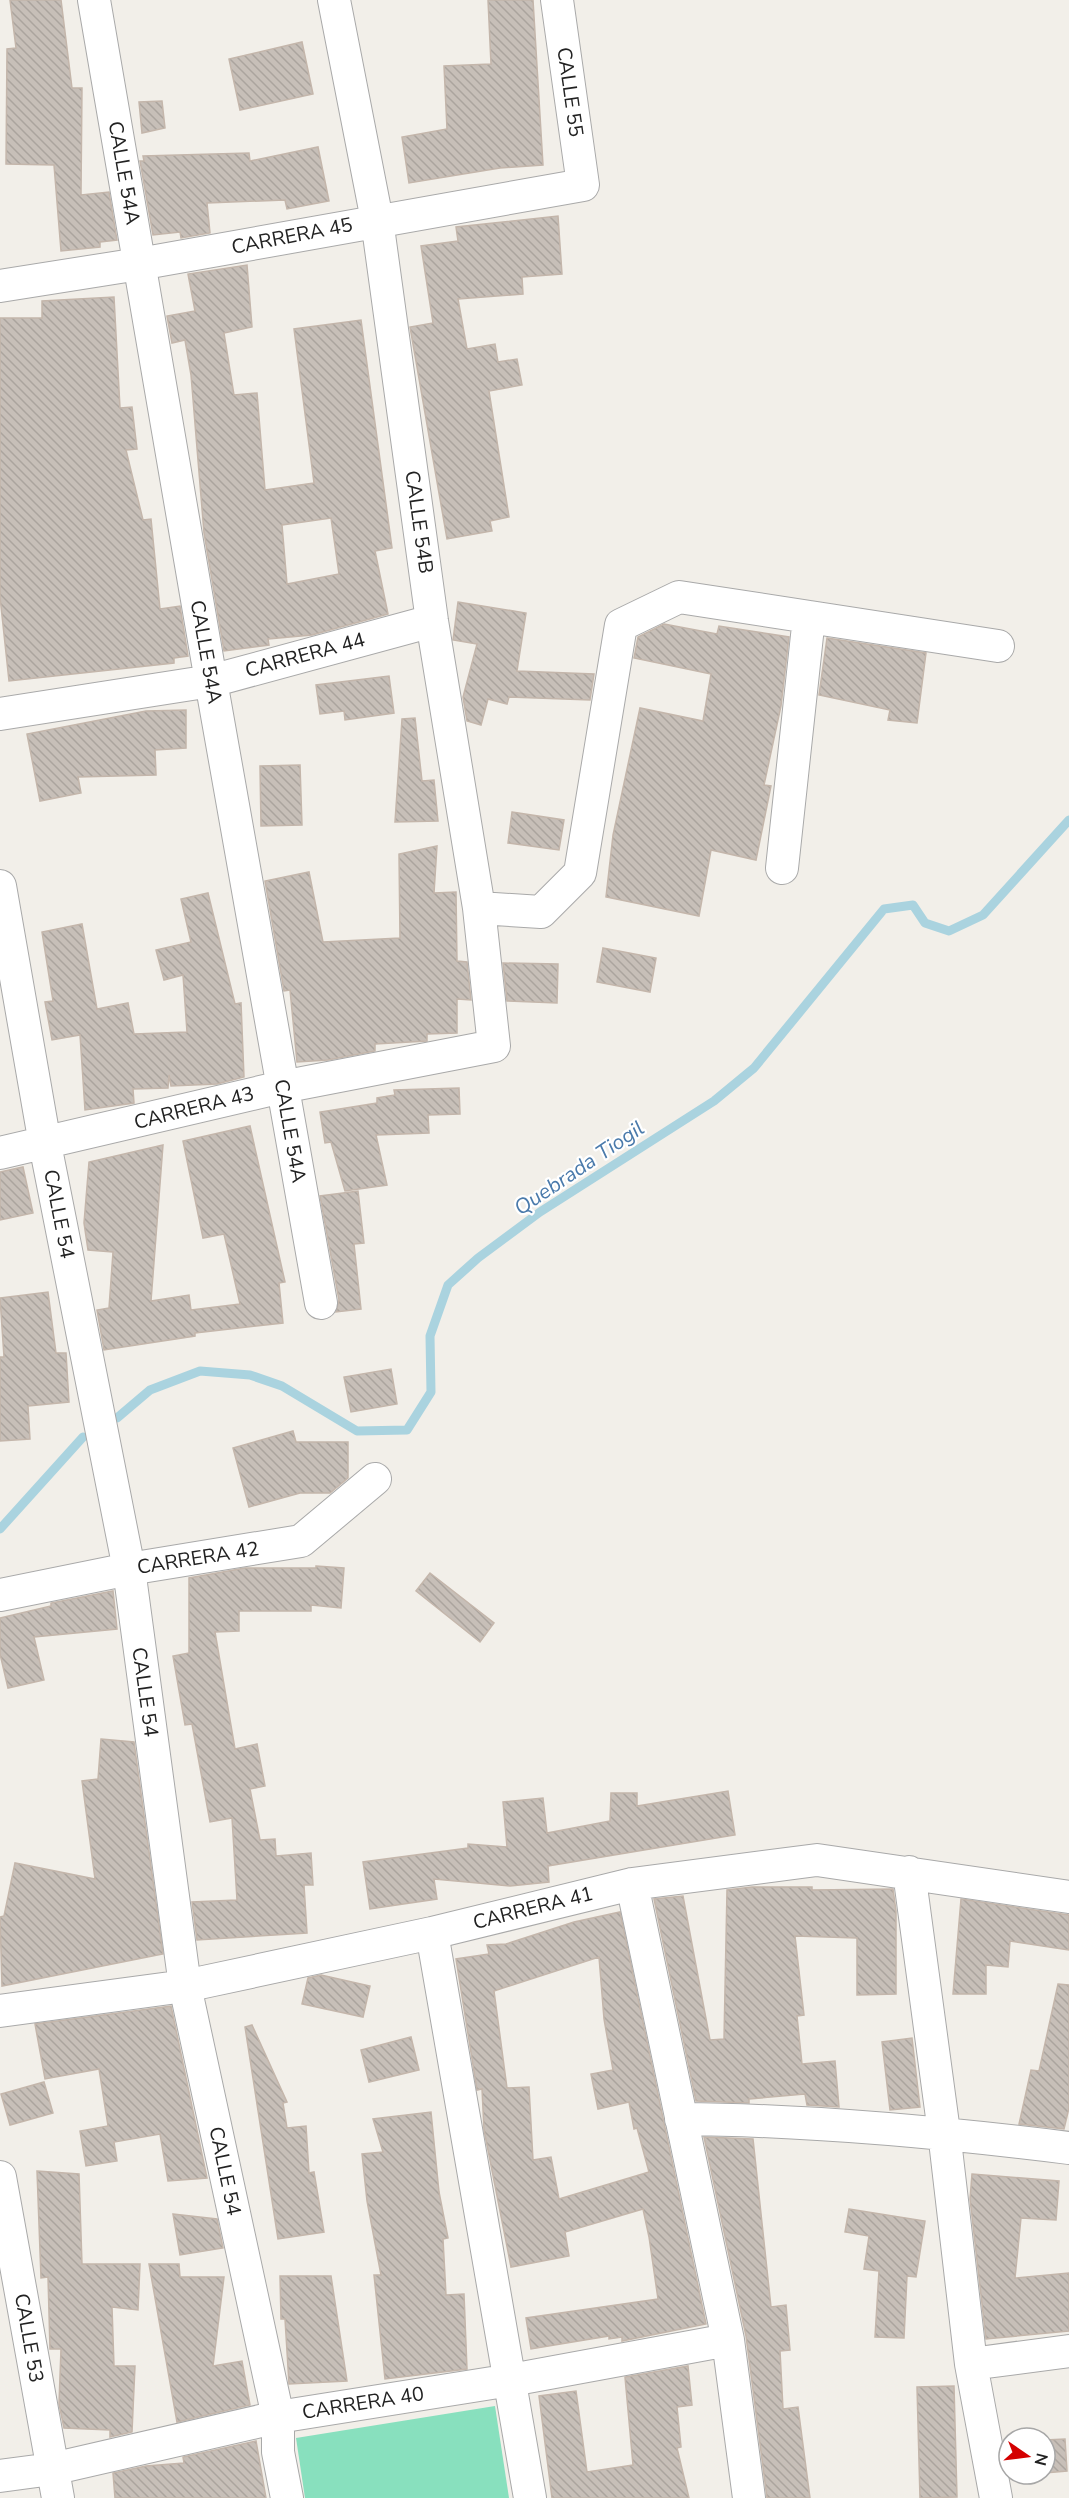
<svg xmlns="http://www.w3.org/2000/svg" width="1069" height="2498" font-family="'Nunito Sans',sans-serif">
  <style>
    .pitch { fill: #88e0be }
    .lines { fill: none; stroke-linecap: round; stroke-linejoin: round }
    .stream { stroke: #aad3df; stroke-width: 9 }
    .building { fill: url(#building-back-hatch); stroke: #c4b6ab; stroke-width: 1.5; fill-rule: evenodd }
    .street-casing { stroke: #a9a9a9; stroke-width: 34 }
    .street { stroke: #fff; stroke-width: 32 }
    .labels { text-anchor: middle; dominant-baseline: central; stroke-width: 4.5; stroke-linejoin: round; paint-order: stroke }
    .street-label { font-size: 20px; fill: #222; stroke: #fff }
    .water-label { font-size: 21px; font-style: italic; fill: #4a7aab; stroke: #fff }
  </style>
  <defs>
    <pattern id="building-back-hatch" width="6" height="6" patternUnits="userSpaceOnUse" patternTransform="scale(1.5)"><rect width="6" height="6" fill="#c7bfb8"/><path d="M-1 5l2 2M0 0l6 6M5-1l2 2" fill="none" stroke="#aba49e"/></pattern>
  </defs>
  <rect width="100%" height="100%" fill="#f2efe9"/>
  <!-- pitch -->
  <path class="pitch" d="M495,2406L509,2498H305L296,2438Z"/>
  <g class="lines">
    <!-- stream -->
    <path class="stream" d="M117,1418L150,1390L200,1371L250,1375L282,1386L357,1431L407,1430L431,1392L430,1336L448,1285L478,1258L540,1212L714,1101L754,1068L884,909L913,905L925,923L949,931L983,915L1069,820
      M0,1529L83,1437"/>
  </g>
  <!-- building -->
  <path class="building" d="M10,0H61L72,88H82L81,195L109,192L117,240L100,242V247L61,251L54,165L6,164L7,49L16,48Z
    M488,0H533L543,165L500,168L409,183L402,137L447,129L444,66L491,64Z
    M302,42L313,94L240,110L229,59Z
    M162,101L165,128L142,133L139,102Z
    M318,147L329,201L287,209L285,200L207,203L210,233L181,238L180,232L153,235L140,161H144L143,156L249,153L250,161Z
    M558,216L562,274L522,277L523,294L458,299L467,349L495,344L498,362L517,359L522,385L489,391L509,517L490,521L492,531L447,539L410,327L433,323L421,246L458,241L456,227Z
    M247,265L252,327L224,333L234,395L257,393L265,490L314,483L294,329L361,320L392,548L375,551L388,614L312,635L268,639L269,645L224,651L204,533L191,375L185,340L172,343L167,316L195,311L188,274ZM331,518L339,574L287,584L282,525Z
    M114,297L120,408L132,407L137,449L126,450L143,520L151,519L160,609L180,606L188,656L174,658V663L9,681L0,597V318H42V301Z
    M458,602L526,613L517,671L594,674L590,700L509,697L507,704L488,699L481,725L467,721L463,697L477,644L453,640Z
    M664,624L717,634L719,626L789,637L781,706L764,785L771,786L756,860L711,850L699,916L606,897L613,835L640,708L703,721L711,674L634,658L638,637Z
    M827,638L926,653L917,723L888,720L890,710L819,695Z
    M389,676L394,713L345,720L344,711L320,714L316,685Z
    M186,710V748L155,750L156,775L78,777L81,793L40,801L27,734L146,711Z
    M415,718L422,781L434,780L438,821L395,822L402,719Z
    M300,765L302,825L261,826L260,766Z
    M512,812L564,820L559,850L508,843Z
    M437,846L434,893L456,892L457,961L467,962L471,1000L457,999V1033L427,1034V1041L375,1044V1051L328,1060L297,1062L290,990L284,991L265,881L309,872L323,942L400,938L399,854Z
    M208,893L235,1004L241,1003L244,1077L217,1084L171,1086L169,1075L168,1088L133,1089L134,1103L85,1110L80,1035L52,1040L45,1002L53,1001L42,932L82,924L97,1009L128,1003L134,1034L187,1032L183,975L164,980L156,950L191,942L181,899Z
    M603,948L656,958L650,992L597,982Z
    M503,963L558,964L557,1003L507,1001Z
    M459,1088L460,1114L428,1115L429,1133L376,1135L387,1185L345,1191L331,1142L325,1143L320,1112L377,1103V1098L395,1095L394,1090Z
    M250,1126L285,1282L279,1283L283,1323L195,1333V1336L104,1350L97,1310L109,1308L113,1252L88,1250L84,1223L89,1162L163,1145L151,1301L189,1295L191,1310L240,1304L224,1234L203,1238L183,1141Z
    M23,1167L33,1213L0,1220V1172Z
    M358,1191L364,1243L354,1244L361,1309L336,1312L339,1300L320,1196Z
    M48,1292L56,1353H66L69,1402L28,1406L30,1439L0,1441V1357H4L0,1298Z
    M391,1369L397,1404L351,1412L344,1377Z
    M293,1431L296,1442H348V1478L330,1493H300L249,1507L233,1448Z
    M316,1566L344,1568L341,1608L311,1605V1611H239V1631L215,1632L235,1749L257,1744L265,1786L250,1789L260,1840L275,1839L276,1856L311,1853L313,1885H304L307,1933L197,1940L192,1902L237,1900L232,1818L210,1822L192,1724L185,1725L173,1656L189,1653V1578L245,1568H316Z
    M430,1573L494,1623L480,1642L416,1591Z
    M113,1591L117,1629L34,1637L44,1680L8,1688L0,1654V1618L51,1606V1603Z
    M101,1739L134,1742L163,1954L2,1986L0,1917L4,1916L15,1863L95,1879L82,1781L98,1779Z
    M728,1791L735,1835L548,1866L549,1882L510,1886L434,1879L437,1899L370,1909L363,1862L468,1848V1844L507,1847L503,1802L543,1798L547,1833L610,1821L611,1793H637V1806Z
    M752,1887H812V1890L893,1889L896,1911V1994L857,1995V1938L795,1936L804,2015L797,2016L802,2064L835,2061L839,2107L807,2105L805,2094L749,2099V2103L696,2101L654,1899L683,1896L710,2040L724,2039L727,1890Z
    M961,1899L1069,1915V1950L1010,1941L1008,1967L986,1965V1994H953Z
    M620,1912L706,2324L622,2341V2337L609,2339V2336L531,2349L526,2318L658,2299L649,2237L643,2209L565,2232L569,2256L511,2267L484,2130L482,2089L477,2090L456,1959L489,1954L487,1945L506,1944L574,1922ZM599,1957L604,2019L613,2070L591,2074L598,2109L629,2102L634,2129L637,2128L649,2172L559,2199L551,2157L533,2160L529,2087L507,2088L494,1991Z
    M321,1975L370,1986L363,2017L302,2004L308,1978Z
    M1058,1984L1069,1985V2108L1064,2129L1019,2124L1031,2070L1039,2071Z
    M171,2006L207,2178L168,2181L160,2134L114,2142L117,2161L86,2166L80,2131L108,2126L99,2069L45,2079L35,2024Z
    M252,2025L287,2102L283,2103L287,2128L306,2126L309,2173L314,2172L324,2232L278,2239L245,2027Z
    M411,2037L419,2070L369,2082L361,2050Z
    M912,2038L920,2107L890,2110L882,2042Z
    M44,2082L53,2113L10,2125L1,2094Z
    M431,2112L439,2192L448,2238L443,2239L446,2295L464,2294L467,2369L385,2379L374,2275H381L367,2201L362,2154L383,2152L373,2119Z
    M704,2137L753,2139L771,2307L786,2305L790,2350L780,2351L783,2409L798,2407L810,2498H767L746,2336Z
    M37,2171L79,2174L82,2264H140L138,2310L112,2307L114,2366H135L132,2432L110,2437V2430L64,2428L59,2404L61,2349H50L48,2277L41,2278Z
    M972,2174L1059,2181L1056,2220L1021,2218L1015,2278L1069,2273V2331L986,2339L970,2199Z
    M849,2209L925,2221L916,2277L907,2276L904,2338L875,2337L879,2271L864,2269L869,2236L845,2232Z
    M173,2214L217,2219L223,2248L180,2255Z
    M149,2264H179L180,2277H224L213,2366L242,2361L250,2405L177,2422Z
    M280,2276H331L347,2381L289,2384L285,2319H281Z
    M688,2366L692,2405L677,2407L681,2447L677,2448L689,2498H552L539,2396L576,2391L587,2472L633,2465L625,2377Z
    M954,2386L957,2497L920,2498L917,2387Z
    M1065,2439L1067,2471L1045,2473V2440Z
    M256,2441L266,2498H115L113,2473L146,2466L184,2463L183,2457Z"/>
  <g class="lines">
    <!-- street casing -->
    <g class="street-casing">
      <path id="street" d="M94,0L211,681L321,1303
        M0,286L139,264L583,185L557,0
        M0,714L211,681L432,621
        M782,868L809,617
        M0,886L45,1144L129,1569L185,1986L278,2417V2452L287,2498
        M479,908L541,912L580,873L621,625L679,597L998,646
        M0,1153L282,1087L494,1046L479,908L432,621L377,220L334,0
        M0,1595L129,1569L301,1541L375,1479
        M909,1872L944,2132L971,2364L996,2498
        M632,1884L728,2340L749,2498
        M432,1933L530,2498
        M0,2011L185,1986L432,1933L632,1884L817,1860L1069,1897
        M681,2119C811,2120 940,2132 1069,2148
        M0,2177L58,2498
        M971,2364L1069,2351
        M0,2476L52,2469L278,2417L511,2380L728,2340"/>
    </g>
    <!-- street -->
    <use href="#street" class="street"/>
  </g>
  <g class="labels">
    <!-- street labels -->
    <g class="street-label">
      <text transform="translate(570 92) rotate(82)">CALLE 55</text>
      <text transform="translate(124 173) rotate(80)">CALLE 54A</text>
      <text transform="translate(292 236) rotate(-11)">CARRERA 45</text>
      <text transform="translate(419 522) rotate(82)">CALLE 54B</text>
      <text transform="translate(206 652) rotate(80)">CALLE 54A</text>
      <text transform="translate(305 655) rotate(-15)">CARRERA 44</text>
      <text transform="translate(194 1108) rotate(-14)">CARRERA 43</text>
      <text transform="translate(290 1131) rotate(80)">CALLE 54A</text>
      <text transform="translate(59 1214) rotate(79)">CALLE 54</text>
      <text transform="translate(198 1558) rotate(-9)">CARRERA 42</text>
      <text transform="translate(145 1692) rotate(82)">CALLE 54</text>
      <text transform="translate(533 1908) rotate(-14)">CARRERA 41</text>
      <text transform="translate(225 2171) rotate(78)">CALLE 54</text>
      <text transform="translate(29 2338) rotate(80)">CALLE 53</text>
      <text transform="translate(363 2403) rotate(-9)">CARRERA 40</text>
    </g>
    <!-- water labels -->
    <g class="water-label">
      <text transform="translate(579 1168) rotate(-34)">Quebrada Tiogil</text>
    </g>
  </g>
  <!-- north arrow -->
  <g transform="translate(1027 2456) rotate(104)"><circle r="28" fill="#ffffff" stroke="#a7a7a7" stroke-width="1.5"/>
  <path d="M0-4.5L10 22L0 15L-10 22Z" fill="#d40000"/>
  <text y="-9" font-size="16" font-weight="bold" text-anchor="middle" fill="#222222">N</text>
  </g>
</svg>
